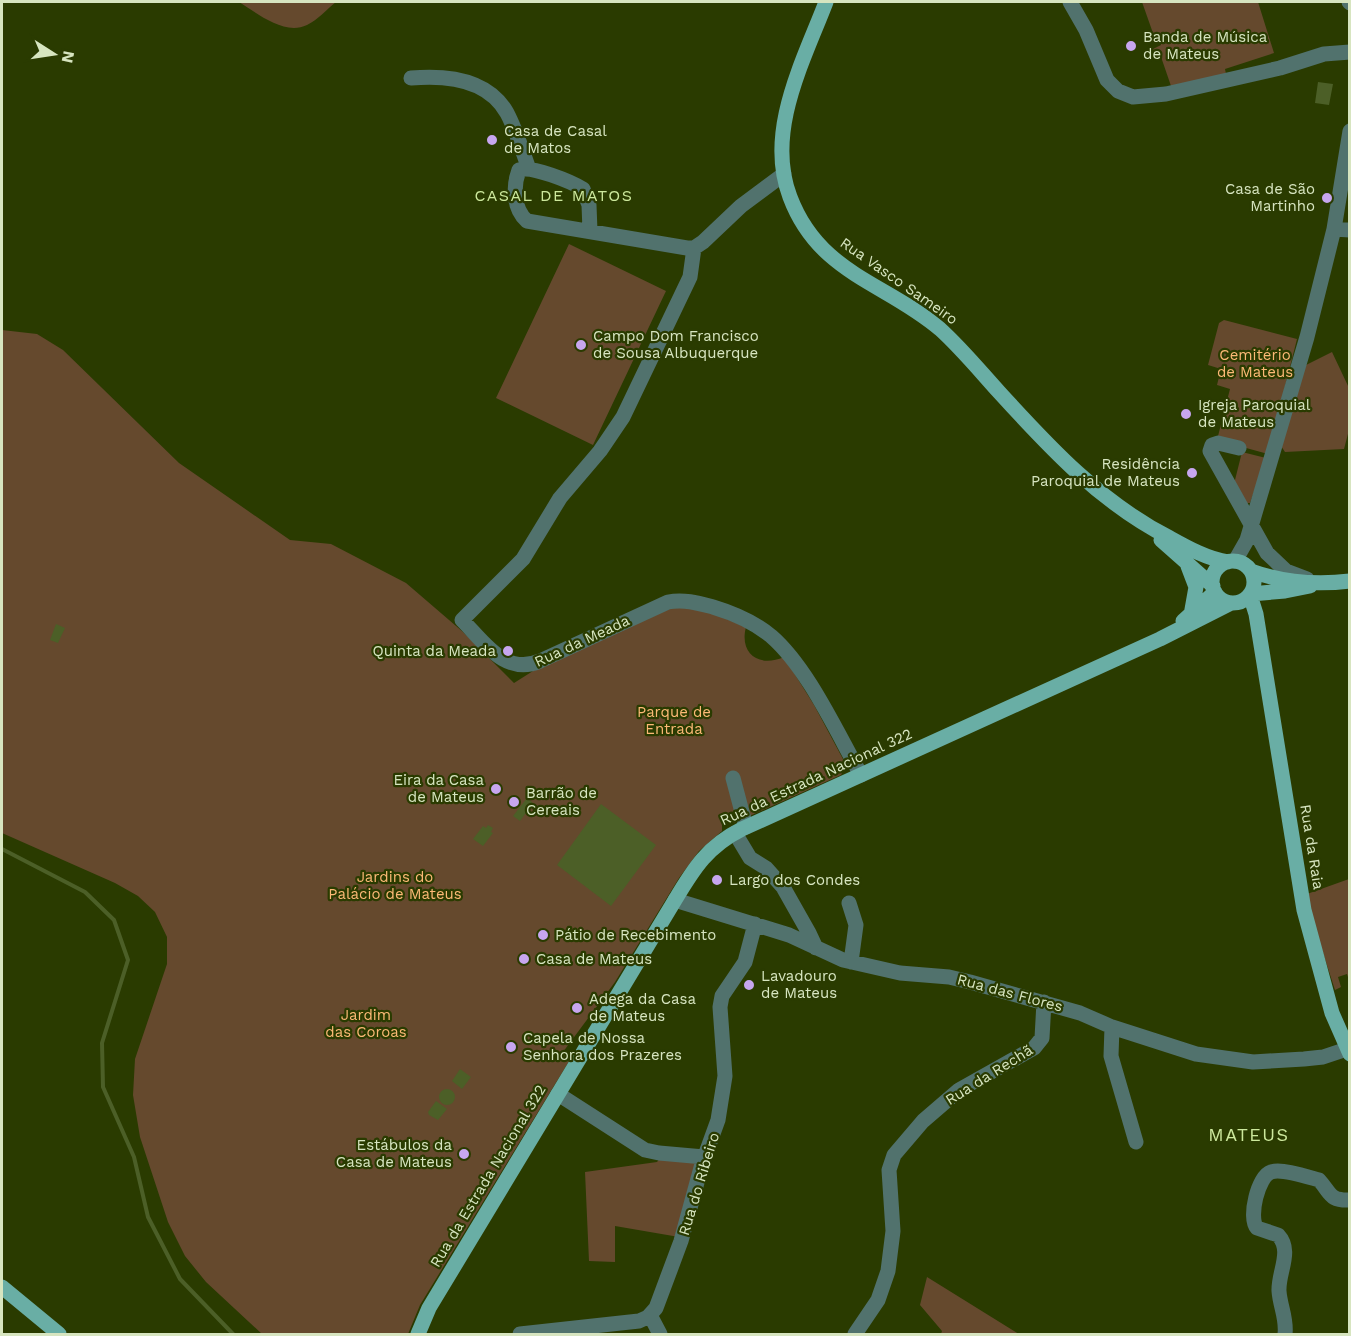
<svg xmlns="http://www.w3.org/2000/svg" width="1351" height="1336" font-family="'Work Sans',sans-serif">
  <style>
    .green { fill: #65492d }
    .water { fill: #4c5f27 }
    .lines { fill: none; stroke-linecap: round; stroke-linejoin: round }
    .stream { stroke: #4c5f27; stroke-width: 4 }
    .minor { stroke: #51726d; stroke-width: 15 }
    .major { stroke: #69aea5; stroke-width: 15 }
    .poi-dot { fill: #c7a6ef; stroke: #2a3b00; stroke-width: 2 }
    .labels { text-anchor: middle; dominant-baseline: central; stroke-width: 4.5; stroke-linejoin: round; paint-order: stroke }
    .poi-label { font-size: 15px; fill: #d7e5c0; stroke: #2a3b00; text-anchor: start }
    .street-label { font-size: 15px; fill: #d7e5c0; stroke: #2a3b00 }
    .park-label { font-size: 15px; fill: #fcb976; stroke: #2a3b00 }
    .neighbourhood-label { font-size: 16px; letter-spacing: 1.5px; fill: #cde99d; stroke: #2a3b00 }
    .quarter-label { font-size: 18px; letter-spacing: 1.5px; fill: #cde99d; stroke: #2a3b00 }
  </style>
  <rect width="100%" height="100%" fill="#2a3b00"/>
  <!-- green -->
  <path class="green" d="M239,2H336C327,9 318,20 307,25C284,36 257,13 239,2Z
    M1142,2H1258L1274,53L1225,69L1226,74L1171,86L1159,51L1155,53L1153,49L1161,45L1160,41L1151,42L1149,38L1154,36Z
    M569,244L666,291L593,445L496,398Z
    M1224,320L1297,339L1268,454L1217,440L1230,389L1217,385L1221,369L1208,365L1219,323Z
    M2,330L37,334L63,350L179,463L290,540L331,544L406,583L463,632L514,683L533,671L653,613L678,607L703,609L746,627C739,654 759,668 784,657L814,705L844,761L845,766L841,775L734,823L730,820L722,825V831L699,851L679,878L615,982L563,1052L571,1058L420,1305L408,1334H262L206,1282L185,1256L168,1222L140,1137L133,1095L135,1059L167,964V937L155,912L138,896L115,883L2,833Z
    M1332,352L1349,388V430L1344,449L1285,452L1281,446L1304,366Z
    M1242,452L1266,458L1250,503H1246L1234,484Z
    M1349,879V980L1347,974L1338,977L1341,987L1335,990L1314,925L1307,894Z
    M662,1156L700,1158L679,1237L615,1226V1262L589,1261L585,1172L657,1162Z
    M927,1277L1019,1334H941L942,1331L920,1305Z"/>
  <!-- water -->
  <path class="water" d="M1318,82L1333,84L1329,105L1315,103Z
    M56,624L65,628L58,643L50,640Z
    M527,798L533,803L520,821L513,816Z
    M601,804L656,845L611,906L557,865Z
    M488,825L493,828L491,832L493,833L483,846L473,839L483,826L486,828Z
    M460,1069L471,1077L462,1089L452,1081Z
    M439 1097a8 8 0 1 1 16 0a8 8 0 1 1-16 0Z
    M436,1101L447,1109L438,1120L429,1115L428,1112Z"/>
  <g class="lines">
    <!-- stream -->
    <path class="stream" d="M2,849L85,892L114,920L128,960L102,1043L103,1087L134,1157L148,1217L180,1279L233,1334"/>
    <!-- minor -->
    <path class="minor" d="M1070,2L1086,30L1107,80L1118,91L1133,97L1166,94L1280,68L1324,54L1350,52
      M1349,2L1350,3
      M411,78C446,75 488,79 507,113C516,130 522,150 529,169
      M1334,229L1350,230
      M590,231L589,205L583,189C572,182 531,165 519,170C513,186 513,209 527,221L687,248H694L703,242L741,206L784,174
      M694,248L690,277L623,417L600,451L560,498L523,559L462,620C484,642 505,676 540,661L668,602C684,599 698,603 713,607C733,613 754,622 771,636C808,668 837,733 861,775
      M1239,448L1218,443L1212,445L1210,451L1267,553L1286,571L1307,579
      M1235,561L1247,540L1307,337L1334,229L1350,131
      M733,778L746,827
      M735,833L750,858L766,868L783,887L809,933L816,948
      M675,900L789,935L843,960L900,973L949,977L970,982L1080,1013L1112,1027L1196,1054L1253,1062L1304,1059L1323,1057L1347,1049
      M849,903L856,925L851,962
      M1112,1027L1111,1056L1136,1142
      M558,1094L645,1150L659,1153L704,1157
      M650,1315L660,1334
      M520,1334L639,1321L648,1317L656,1308L681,1241L702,1164L718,1120L725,1076L720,1007L722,996L745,962L755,924
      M855,1334L878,1300L888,1271L893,1231L889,1170L894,1155L923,1121L959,1090L1034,1048L1042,1038L1044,1002
      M1285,1334C1287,1319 1280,1306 1279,1291C1278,1272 1293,1251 1278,1235L1257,1228C1248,1218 1258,1176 1271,1172C1281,1168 1308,1177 1319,1180C1331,1193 1329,1201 1350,1200"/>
    <!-- major -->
    <path class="major" d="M826,2C803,62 765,132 790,197C819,274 885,282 940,329C961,348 980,371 999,392C1050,448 1101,503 1170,538C1188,548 1208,559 1228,562
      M1161,540L1213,586
      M1212 582a21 21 0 1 1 42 0a21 21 0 1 1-42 0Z
      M1188,566L1196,587L1191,615
      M1251,571C1282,582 1317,585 1350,581
      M1251,594L1285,591L1310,586
      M1250,595L1256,614L1304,910L1332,1013L1350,1054
      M1183,621L1215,592
      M2,1287L59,1334
      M418,1334L429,1308L675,900C694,868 708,846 742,829L1160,639L1231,603"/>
  </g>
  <!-- markers -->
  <g class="poi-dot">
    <circle cx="1131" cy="46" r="6"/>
    <circle cx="492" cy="140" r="6"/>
    <circle cx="1327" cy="198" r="6"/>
    <circle cx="581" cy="345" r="6"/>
    <circle cx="1186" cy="414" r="6"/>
    <circle cx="1192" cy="473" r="6"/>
    <circle cx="508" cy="651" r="6"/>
    <circle cx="496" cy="789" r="6"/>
    <circle cx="514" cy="802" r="6"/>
    <circle cx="717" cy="880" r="6"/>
    <circle cx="543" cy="935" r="6"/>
    <circle cx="524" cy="959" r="6"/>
    <circle cx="749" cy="985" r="6"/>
    <circle cx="577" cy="1008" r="6"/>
    <circle cx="511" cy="1047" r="6"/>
    <circle cx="464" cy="1154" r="6"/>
  </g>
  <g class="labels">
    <!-- poi labels -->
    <g class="poi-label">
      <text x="1143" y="37">Banda de Música<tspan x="1143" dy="17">de Mateus</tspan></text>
      <text x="504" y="131">Casa de Casal<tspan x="504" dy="17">de Matos</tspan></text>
      <text x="1315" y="189" text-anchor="end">Casa de São<tspan x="1315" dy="17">Martinho</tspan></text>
      <text x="593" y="336">Campo Dom Francisco<tspan x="593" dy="17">de Sousa Albuquerque</tspan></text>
      <text x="1198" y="405">Igreja Paroquial<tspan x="1198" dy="17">de Mateus</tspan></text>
      <text x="1180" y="464" text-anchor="end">Residência<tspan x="1180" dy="17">Paroquial de Mateus</tspan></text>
      <text x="496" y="651" text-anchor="end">Quinta da Meada</text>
      <text x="484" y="780" text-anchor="end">Eira da Casa<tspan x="484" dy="17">de Mateus</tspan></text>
      <text x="526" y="793">Barrão de<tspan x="526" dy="17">Cereais</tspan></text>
      <text x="729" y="880">Largo dos Condes</text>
      <text x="555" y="935">Pátio de Recebimento</text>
      <text x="536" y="959">Casa de Mateus</text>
      <text x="761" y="976">Lavadouro<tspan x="761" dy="17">de Mateus</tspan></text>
      <text x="589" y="999">Adega da Casa<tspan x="589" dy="17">de Mateus</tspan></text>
      <text x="523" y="1038">Capela de Nossa<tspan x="523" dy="17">Senhora dos Prazeres</tspan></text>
      <text x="452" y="1145" text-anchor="end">Estábulos da<tspan x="452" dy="17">Casa de Mateus</tspan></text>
    </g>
    <!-- street labels -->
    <g class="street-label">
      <text transform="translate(899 281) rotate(35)">Rua Vasco Sameiro</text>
      <text transform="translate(582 641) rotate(-25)">Rua da Meada</text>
      <text transform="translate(816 777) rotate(-25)">Rua da Estrada Nacional 322</text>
      <text transform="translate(1312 847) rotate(81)">Rua da Raia</text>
      <text transform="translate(1010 993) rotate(15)">Rua das Flores</text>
      <text transform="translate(989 1075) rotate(-32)">Rua da Rechã</text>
      <text transform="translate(488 1176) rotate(-59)">Rua da Estrada Nacional 322</text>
      <text transform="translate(699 1184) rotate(-73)">Rua do Ribeiro</text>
    </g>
    <!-- park labels -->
    <g class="park-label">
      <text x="1255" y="355">Cemitério<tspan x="1255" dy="17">de Mateus</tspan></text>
      <text x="674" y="712">Parque de<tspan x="674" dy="17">Entrada</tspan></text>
      <text x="395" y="877">Jardins do<tspan x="395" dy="17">Palácio de Mateus</tspan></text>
      <text x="366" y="1015">Jardim<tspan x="366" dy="17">das Coroas</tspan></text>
    </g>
    <!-- neighbourhood labels -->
    <g class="neighbourhood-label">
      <text x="554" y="195">CASAL DE MATOS</text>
    </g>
    <!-- quarter labels -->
    <g class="quarter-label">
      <text x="1249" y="1134">MATEUS</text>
    </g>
  </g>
  <!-- border -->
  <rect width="1351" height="1336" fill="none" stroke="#d7e5c0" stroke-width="6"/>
  <!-- north arrow -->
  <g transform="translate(54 54) rotate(102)" stroke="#2a3b00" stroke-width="4.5" paint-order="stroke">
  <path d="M0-4.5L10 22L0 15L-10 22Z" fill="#d7e5c0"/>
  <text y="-9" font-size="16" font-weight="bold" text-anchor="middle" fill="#d7e5c0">N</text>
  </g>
</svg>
